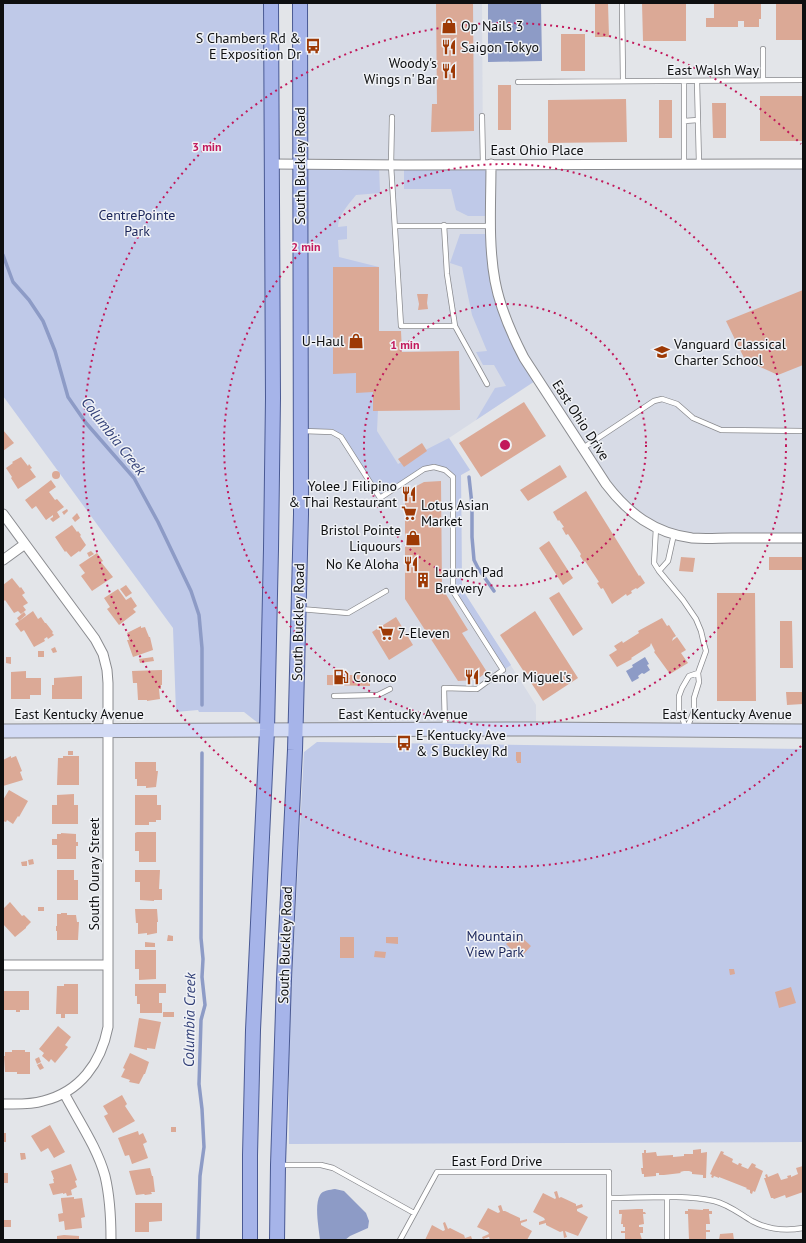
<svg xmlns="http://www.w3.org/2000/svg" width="806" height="1243" font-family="'PT Sans',sans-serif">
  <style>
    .built { fill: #d7dbe6 }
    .green { fill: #bfc9e8 }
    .water { fill: #8d9bc6 }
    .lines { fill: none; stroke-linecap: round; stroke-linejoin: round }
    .stream { stroke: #8d9bc6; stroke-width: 3.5 }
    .building { fill: #dba996 }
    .lane-casing { stroke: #8a8b8f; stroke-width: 6 }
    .street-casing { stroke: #8a8b8f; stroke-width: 11 }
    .secondary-casing { stroke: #8a8b8f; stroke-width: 15 }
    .primary-casing { stroke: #4a5a94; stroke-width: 16 }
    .lane { stroke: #fff; stroke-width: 4.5 }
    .street { stroke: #fff; stroke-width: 9 }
    .secondary { stroke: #d2daf4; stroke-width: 13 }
    .primary { stroke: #a6b4e9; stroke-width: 14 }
    .ring { fill: none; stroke: #c2185b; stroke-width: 2; stroke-dasharray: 2 4 }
    .labels { text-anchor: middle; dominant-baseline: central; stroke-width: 3; stroke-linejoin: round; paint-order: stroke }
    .poi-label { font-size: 14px; fill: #0e0f10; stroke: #f0f2f6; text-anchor: start }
    .street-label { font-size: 14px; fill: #0e0f10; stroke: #f0f2f6 }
    .park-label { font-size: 14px; fill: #1a255a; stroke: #f0f2f6 }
    .water-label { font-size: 15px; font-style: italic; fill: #313f77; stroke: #f0f2f6 }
    .centre { fill: #c2185b; stroke: #f0f2f6; stroke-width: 2 }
    .ring-label { font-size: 12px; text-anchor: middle; font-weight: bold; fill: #c2185b; stroke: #f0f2f6; stroke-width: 3; stroke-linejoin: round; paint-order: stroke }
  </style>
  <rect width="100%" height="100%" fill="#e3e5e9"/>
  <!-- built -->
  <path class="built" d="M300,3H482L483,164H803V538L674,534L630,512L538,379L449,438L470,470L461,475L462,589L536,705V729L296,730Z"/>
  <!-- green -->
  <path class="green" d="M3,3H271L267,730L244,712H199L198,710L176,712L173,628L3,396Z
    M300,164L379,165L380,193L356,195C349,204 338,215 338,227L347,226V239L338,240L339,257L379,267H333V373H356L357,392H373V410H378L377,431L398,464L449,438L470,470L461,475L462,589L511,665L503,670L454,593L452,477L445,470L424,469L380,498L341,437L332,432L301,431Z
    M491,164V216H468L456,210L451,189H404V165Z
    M460,234H491L500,303L538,379L476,420L495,388L506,386L494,365H483L476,352L487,351L472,315L462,267L450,263Z
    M317,742L803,749V1142L289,1144V1034L304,752Z"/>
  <!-- water -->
  <path class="water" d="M488,3H541L542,61L488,62Z
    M645,657L649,664L647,665L650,670L644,674L642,673L638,676L639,678L632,682L626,671L633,667L632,665Z
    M335,1189L344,1191L366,1213L369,1221L368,1228L350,1236L345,1240H320C319,1229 314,1205 320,1195C323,1190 330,1190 335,1189Z"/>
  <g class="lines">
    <!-- stream -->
    <path class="stream" d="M3,255L13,282L29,300L43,321L55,351L68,397L86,423L134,478L158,522L191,591L199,615L202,648V705
      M469,477L472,505V537L474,560L478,568L494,591
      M198,1240L200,1176L204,1147L202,1109L199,1084L200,1053L201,1020L205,1005L202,977L203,959L201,938L202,753"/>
  </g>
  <!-- building -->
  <path class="building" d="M436,3H473L474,131L431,132L432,104H437Z
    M595,3H608L609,37H595Z
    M642,3H686V41H643Z
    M742,3H761V19H759V27H744V21H738V27H706V18H714V4H742Z
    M776,3H803V40H776Z
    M561,34H585V71H561Z
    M498,85H511V130H498Z
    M760,96H803V141H760Z
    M626,99L627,142L548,143V100Z
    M659,100H672V138H659Z
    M712,103H726V138H713Z
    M333,267H379V331H401L402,352L459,351L460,410L373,411V392L356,393V373L333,374Z
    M803,290V365L778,375L745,360L726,321Z
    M417,294H428L427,303L428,309L418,310L419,304Z
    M524,402L546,436L481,477L459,443Z
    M3,430L14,443L3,451Z
    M422,443L427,451L404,467L398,459Z
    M21,457L28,466L29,464L32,468L30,469L36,477L18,489L11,478L12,477L6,468L13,463L12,462Z
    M560,465L567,477L528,501L520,490Z
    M52 475a4 4 0 1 1 8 0a4 4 0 1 1-8 0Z
    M51,480L56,487L49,492L55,500L57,499L64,507L57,512L60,517L53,522L50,519L53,517V515L46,520L36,506L32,509L25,500Z
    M441,481L442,588L468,630L462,633L487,672L476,680L458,681L405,599V492L424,482Z
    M586,491L639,576L640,575L645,583L637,589L636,588L631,591L632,593L627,596L626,594L612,604L603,588L601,589L597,583L599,582L585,561L584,562L580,556L581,554L568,534L566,535L562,528L564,527L559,520L558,521L553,512Z
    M67,509L68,511L64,515L62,512Z
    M77,513L80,518L75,522L72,518Z
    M72,525L77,532L78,531L81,535L80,536L86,545L80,552L79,551L71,557L66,551L65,552L55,537Z
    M549,541L573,578L563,585L539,548Z
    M91,551L94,554L89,557L87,553Z
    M97,553L103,561L101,562L113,577L92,591L81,576L85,573L79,565Z
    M681,557L695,558L693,572L679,571Z
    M769,557H803V570H769Z
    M12,578L20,588L21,587L25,593L22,595L28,603L23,606L26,610L21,614L18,611L14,613L5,600L3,602V585Z
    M126,585L132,593L126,597L120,589Z
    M118,589L126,600L131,597L137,606L133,609L136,612L119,625L107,609L110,607L104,598Z
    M559,592L583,629L573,636L549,598Z
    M717,593H755L756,701H717Z
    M33,611L38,619L41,617L45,623H46L53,632L52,633L54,635L48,639L47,637L44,639L45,641L34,647L24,630L21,632L15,624Z
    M535,611L578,678L543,701L500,635Z
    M24,612L26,615L19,621L17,618Z
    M396,617L413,645L389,660L372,632Z
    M662,618L667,626L669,625L676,636L673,638L672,641L677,637L686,650L681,653L688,663L670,674L654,652L655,651L651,643L650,646L631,658L632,659L617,667L609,655L617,650L614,646L622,641L623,643L639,633L638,631Z
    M780,621H792L793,668H780Z
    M141,626V628L145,627L149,637H150L153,650L133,657L127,640H129L127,633Z
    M55,647L57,652L53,653L51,649Z
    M38,651H44V657H38Z
    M6,657H11V664L6,663Z
    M153,657L154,661L140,663L139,659Z
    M162,670V685H161V689H159L160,699L147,701V700H138L137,683H133L132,671Z
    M26,671V678H41V695H30V699H11V672Z
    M327,675H370V686L327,685Z
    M82,676V699H52V685H54V678Z
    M786,692H803V704L787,705Z
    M68,751H73V755H68Z
    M516,752H521V763H517V761H516Z
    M11,756V758L16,756L22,771L20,772L23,780L3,786V760Z
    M63,756H79V785H57L58,758H63Z
    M135,762H156V771H158L156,787L146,788V786H137V779H135Z
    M9,790L28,801L19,817L18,816L13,824L7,820L6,822L3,821V800Z
    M74,794V805H78V824H52V805H57V795Z
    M135,795H157V805H161V820H156V822H149V825H135Z
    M137,832H156V862H139V851H135V833Z
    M61,833L76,834V842H78V846H76V859H57V845H52V839H57V834H61Z
    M33,859L34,864L29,865L28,860Z
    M27,861V866H22L21,862Z
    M57,870H74V880H78V900H57Z
    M135,870H160L159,889H162V900H154V901L140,900V882H135Z
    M10,902L22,916L24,915L31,922L26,927V928L15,937L3,924V909Z
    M38,907H44V911H38Z
    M135,909H157L158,922H157V933L147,935V933L138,934V923H136Z
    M61,913H67V915H76L77,922H79L78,940H57V931H56V926H57V914H61Z
    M517,933L531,946L520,958L506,944Z
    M168,935L173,936V941H167Z
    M340,937H354V958H340Z
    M386,937H398V944L386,943Z
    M145,942L155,943V947H145Z
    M135,950H156V979L139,980V969H135Z
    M375,951L386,952L385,958L374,957Z
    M729,969H734L735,974L730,975Z
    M64,984H78V1014H65V1018H61V1014H56L57,986H64Z
    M135,984H166V993H159V1003H162V1013H140V1004H137V996H135Z
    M791,987L796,1003L779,1008L775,992Z
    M4,991H29V1010H20V1012H16V1010H4L3,1000H4Z
    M163,1012H174V1017H163Z
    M139,1018L161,1022L155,1049L147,1048V1050L134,1047Z
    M58,1026L71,1037L65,1045L68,1047L55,1063L51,1059L49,1062L42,1056L44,1053L39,1049Z
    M12,1050H25V1052H30V1074H17V1072H5L4,1056H5V1052H12Z
    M130,1053L149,1062L145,1074H144L139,1084L129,1082L130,1080L121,1077L125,1069L123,1068Z
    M39,1057L41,1062L37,1064L35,1059Z
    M41,1063L44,1068L40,1070L37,1065Z
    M122,1095L127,1104L125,1106L135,1121L113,1133L104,1116L108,1114L103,1106Z
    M50,1125L65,1152L54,1158L48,1148L41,1152L31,1136Z
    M171,1127H176V1132H171Z
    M138,1131L139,1135L143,1133L147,1142L143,1144L148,1158L132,1164L129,1155L125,1156L118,1138Z
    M3,1133H6V1142H3Z
    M701,1149V1153L707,1152L706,1178H703V1175L692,1174V1172L689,1171H684L680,1172L681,1173L664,1175H659V1173H656V1176L644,1177V1174H642L641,1168H643L642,1153H644V1150H646V1153L656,1152L657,1156L673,1155V1157L684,1156V1154H693V1150Z
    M721,1151L724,1152L723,1154L733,1159L732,1162L738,1165L739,1163L742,1164L741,1166L748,1169L752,1163L756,1165L755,1167L763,1171L755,1192L753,1191L752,1194L750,1193V1190L746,1189L747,1188L719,1177V1178L714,1176L713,1178L711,1177L712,1175L710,1174L713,1167Z
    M20,1153H25L26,1159L21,1160Z
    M71,1164L77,1180L75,1181L77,1187L71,1190L72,1195L67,1196L66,1193L63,1194V1193L53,1195L49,1184L54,1183L53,1179H54L51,1171Z
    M803,1166V1192L786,1198L785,1195L774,1199L773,1198H771L764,1178H766L765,1175L767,1174L768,1177L778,1173L781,1180L788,1178L787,1176L791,1175V1177L798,1174L796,1168Z
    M150,1168L152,1176H153L155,1192H151L152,1194L145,1195L144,1194L136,1195L129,1171Z
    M3,1173H8V1183H3Z
    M557,1191L559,1198L561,1197L576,1204V1206L582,1204L583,1207L577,1209V1211L588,1217L578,1236L565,1231L567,1237L564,1238L563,1231L560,1232L546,1225V1223L539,1225V1222L545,1220L544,1218L533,1212L543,1193L555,1199L556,1198L554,1192Z
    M74,1197V1199L82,1198L85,1217L81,1218L82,1228L65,1230L64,1221L59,1222L58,1214L63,1213L61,1200V1198Z
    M135,1203H162V1221L149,1222V1232H135Z
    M501,1205L503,1211H505L520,1218V1221L527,1219V1221L521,1223V1225L532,1231L527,1240H490L489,1237L483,1239L482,1237L489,1234L488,1232L477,1227L488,1208L498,1213L500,1212L498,1206Z
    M637,1209H643V1212H645L646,1214H643L644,1224L639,1225V1227H643V1233H640L642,1240H625V1233H621V1231H625V1227H623V1224H621L622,1214H619V1210Z
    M688,1209L703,1210V1209H709V1211H712V1214H709L710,1224H706V1230H710V1232H706V1240H689L688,1214H685V1211H688Z
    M3,1220H11V1227H3Z
    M445,1222L448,1229L450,1228L464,1235L465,1238L471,1236L472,1239L468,1240H425L432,1225L443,1231L445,1230L443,1223Z
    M733,1233L734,1240H719L720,1234Z
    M64,1235L79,1236V1240H57V1236Z"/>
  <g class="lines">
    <!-- lane casing -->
    <g class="lane-casing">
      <path id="lane" d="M622,3L623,81
        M763,49V80
        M684,81V164
        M697,81L699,164
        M518,82L803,80
        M482,116L483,164
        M392,117L391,165L401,326H455
        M684,121L698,120
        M444,225L447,274L455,326L487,384
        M395,226H491
        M303,431L332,432L341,437L380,498L424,469L434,467L445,470L453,477V587L454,593L503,670L477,689L444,688L445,728
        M583,448L654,401L662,399L677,404L693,418L721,430L803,431
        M656,528L654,563L659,571L668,561L674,534
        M659,571L683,600L696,619L701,631L704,644L706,651L698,673L699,682L694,698V711L687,728
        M300,609L348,613L386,591
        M334,696L378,695L390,689
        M686,728L679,710V696L682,688L689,676L698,673
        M280,1165H321L333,1168L414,1213
        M609,1198C642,1198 683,1194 714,1201C728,1204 740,1214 752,1221C767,1229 786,1231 803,1228
        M400,1240L437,1172H609V1240
        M667,1240V1198"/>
    </g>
    <!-- street casing -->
    <g class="street-casing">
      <path id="street" d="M272,164L404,165L803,164
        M491,164C491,203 488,243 495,281C500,308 511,333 524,358L606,484C628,513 654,533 692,538C705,539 719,538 732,538C756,538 779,538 803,538
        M3,514L95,639L103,654L107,670L108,683V1027C101,1063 80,1092 43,1101C30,1105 16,1104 3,1104
        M3,560L25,544
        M3,965H108
        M64,1093C78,1120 97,1147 105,1176C110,1197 111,1218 111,1240"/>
    </g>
    <!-- secondary casing -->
    <g class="secondary-casing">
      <path id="secondary" d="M3,731L536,729L803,731"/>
    </g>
    <!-- primary casing -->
    <g class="primary-casing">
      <path id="primary" d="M250,1240V1155L253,1030L267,730L271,549L273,398L271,3
        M277,1240L278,1165L284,979L295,750L301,514L300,3"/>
    </g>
    <!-- lane -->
    <use href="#lane" class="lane"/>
    <!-- street -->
    <use href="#street" class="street"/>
    <!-- secondary -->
    <use href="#secondary" class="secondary"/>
    <!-- primary -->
    <use href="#primary" class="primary"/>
  </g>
  <!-- distance rings -->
  <g class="ring">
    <circle cx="505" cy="445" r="141"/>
    <circle cx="505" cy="445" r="281"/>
    <path d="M801 746A422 422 0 1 1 801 144"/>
  </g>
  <!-- icons -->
  <defs>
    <g id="shop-bare" transform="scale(1.2)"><path d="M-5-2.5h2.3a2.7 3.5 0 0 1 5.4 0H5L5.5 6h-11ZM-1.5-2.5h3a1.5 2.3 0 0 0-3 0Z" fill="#9d3905" stroke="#f0f2f6" stroke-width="2.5" paint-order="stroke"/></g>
    <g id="bus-bare" transform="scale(1.2)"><path d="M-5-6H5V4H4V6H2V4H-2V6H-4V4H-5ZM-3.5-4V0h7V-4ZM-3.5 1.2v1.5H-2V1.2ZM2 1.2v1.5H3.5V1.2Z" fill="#9d3905" stroke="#f0f2f6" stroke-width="2.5" paint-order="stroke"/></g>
    <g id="restaurant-bare" transform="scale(1.2)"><path d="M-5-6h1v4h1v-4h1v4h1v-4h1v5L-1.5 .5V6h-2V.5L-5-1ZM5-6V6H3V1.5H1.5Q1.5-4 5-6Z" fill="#9d3905" stroke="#f0f2f6" stroke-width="2.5" paint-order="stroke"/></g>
    <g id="school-bare" transform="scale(1.2)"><path d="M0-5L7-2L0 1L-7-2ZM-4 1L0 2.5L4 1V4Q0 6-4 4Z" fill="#9d3905" stroke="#f0f2f6" stroke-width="2.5" paint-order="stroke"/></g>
    <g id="supermarket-bare" transform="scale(1.2)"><path d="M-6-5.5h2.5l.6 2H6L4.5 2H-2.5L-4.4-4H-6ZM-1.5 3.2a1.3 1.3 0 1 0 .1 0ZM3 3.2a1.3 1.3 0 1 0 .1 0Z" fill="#9d3905" stroke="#f0f2f6" stroke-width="2.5" paint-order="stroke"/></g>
    <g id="building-bare" transform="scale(1.2)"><path d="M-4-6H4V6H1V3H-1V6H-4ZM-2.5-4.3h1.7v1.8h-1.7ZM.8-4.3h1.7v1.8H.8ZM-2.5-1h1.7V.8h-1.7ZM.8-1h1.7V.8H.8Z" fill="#9d3905" stroke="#f0f2f6" stroke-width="2.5" paint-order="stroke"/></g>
    <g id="fuel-bare" transform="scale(1.2)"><path d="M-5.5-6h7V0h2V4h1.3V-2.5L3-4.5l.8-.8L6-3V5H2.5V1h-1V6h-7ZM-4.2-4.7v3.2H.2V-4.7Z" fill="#9d3905" stroke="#f0f2f6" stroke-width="2.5" paint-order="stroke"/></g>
  </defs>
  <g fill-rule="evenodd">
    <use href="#shop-bare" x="449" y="26"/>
    <use href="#bus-bare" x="313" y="46"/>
    <use href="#restaurant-bare" x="449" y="47"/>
    <use href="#restaurant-bare" x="449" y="71"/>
    <use href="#shop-bare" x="356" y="341"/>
    <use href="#school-bare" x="662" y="352"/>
    <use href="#restaurant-bare" x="409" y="494"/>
    <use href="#supermarket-bare" x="409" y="513"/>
    <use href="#shop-bare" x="413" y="538"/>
    <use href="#restaurant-bare" x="411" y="564"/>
    <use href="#building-bare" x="423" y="580"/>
    <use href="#supermarket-bare" x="386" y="633"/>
    <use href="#fuel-bare" x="341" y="677"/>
    <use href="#restaurant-bare" x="472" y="677"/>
    <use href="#bus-bare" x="404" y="743"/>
  </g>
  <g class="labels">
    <!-- poi labels -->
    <g class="poi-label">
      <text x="461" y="26">Op Nails 3</text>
      <text x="301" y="38" text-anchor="end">S Chambers Rd &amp;<tspan x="301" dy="16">E Exposition Dr</tspan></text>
      <text x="461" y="47">Saigon Tokyo</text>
      <text x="437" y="63" text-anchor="end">Woody's<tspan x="437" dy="16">Wings n' Bar</tspan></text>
      <text x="344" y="341" text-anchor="end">U-Haul</text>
      <text x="674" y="344">Vanguard Classical<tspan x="674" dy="16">Charter School</tspan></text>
      <text x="397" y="486" text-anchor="end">Yolee J Filipino<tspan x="397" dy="16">&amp; Thai Restaurant</tspan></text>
      <text x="421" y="505">Lotus Asian<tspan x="421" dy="16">Market</tspan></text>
      <text x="401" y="530" text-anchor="end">Bristol Pointe<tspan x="401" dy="16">Liquours</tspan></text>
      <text x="399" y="564" text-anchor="end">No Ke Aloha</text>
      <text x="435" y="572">Launch Pad<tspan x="435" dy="16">Brewery</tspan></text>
      <text x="398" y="633">7-Eleven</text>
      <text x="353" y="677">Conoco</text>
      <text x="484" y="677">Senor Miguel's</text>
      <text x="416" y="735">E Kentucky Ave<tspan x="416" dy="16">&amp; S Buckley Rd</tspan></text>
    </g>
    <!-- street labels -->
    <g class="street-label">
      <text x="713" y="70">East Walsh Way</text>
      <text x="537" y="150">East Ohio Place</text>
      <text transform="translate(300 166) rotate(-90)">South Buckley Road</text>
      <text transform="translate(581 420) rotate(57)">East Ohio Drive</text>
      <text transform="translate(298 622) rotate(-89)">South Buckley Road</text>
      <text x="79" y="714">East Kentucky Avenue</text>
      <text x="403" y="714">East Kentucky Avenue</text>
      <text x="727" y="714">East Kentucky Avenue</text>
      <text transform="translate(94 874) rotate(-90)">South Ouray Street</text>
      <text transform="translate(285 945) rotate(-88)">South Buckley Road</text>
      <text x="497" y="1161">East Ford Drive</text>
    </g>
    <!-- park labels -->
    <g class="park-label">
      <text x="137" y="215">CentrePointe<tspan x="137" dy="16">Park</tspan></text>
      <text x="495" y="936">Mountain<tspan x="495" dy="16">View Park</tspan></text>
    </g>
    <!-- water labels -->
    <g class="water-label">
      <text transform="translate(114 436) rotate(52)">Columbia Creek</text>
      <text transform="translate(189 1020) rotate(-89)">Columbia Creek</text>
    </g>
  </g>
  <circle cx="505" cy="445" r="6" class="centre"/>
  <g class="ring-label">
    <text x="207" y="151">3 min</text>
    <text x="306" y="251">2 min</text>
    <text x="405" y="349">1 min</text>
  </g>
  <!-- border -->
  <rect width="806" height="1243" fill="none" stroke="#0e0f10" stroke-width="8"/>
</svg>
